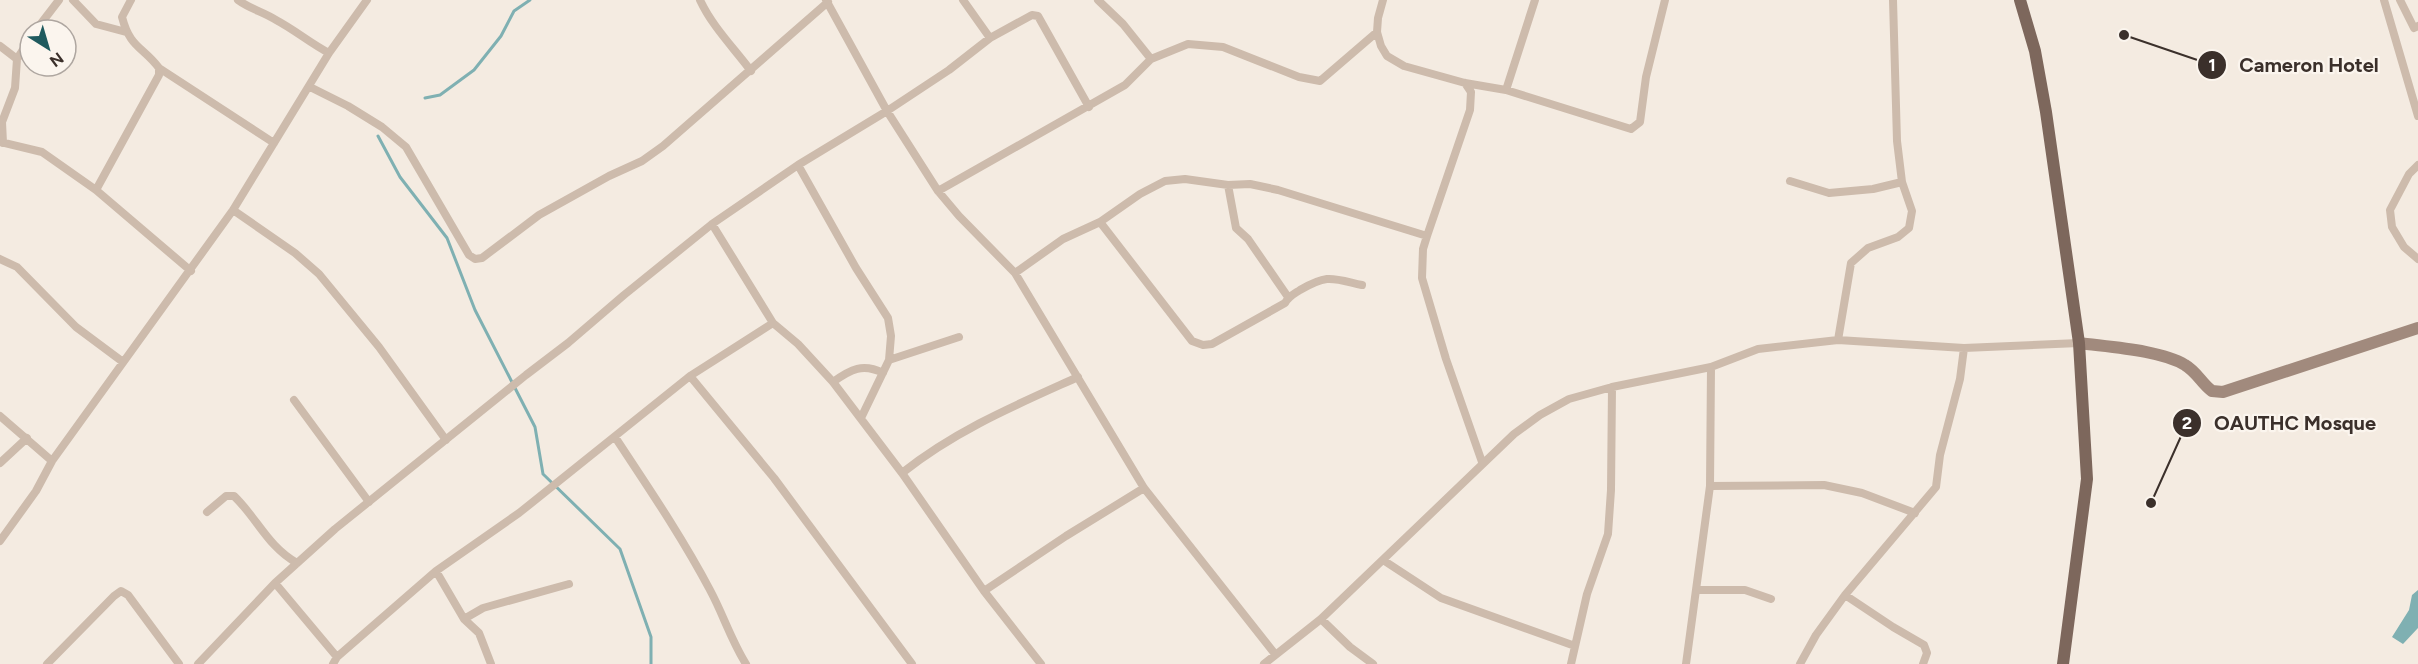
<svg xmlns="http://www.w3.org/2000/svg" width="2418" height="664" font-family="Figtree,sans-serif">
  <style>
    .water { fill: #7fb0b2 }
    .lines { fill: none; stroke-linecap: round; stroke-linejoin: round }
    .stream { stroke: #7fb0b2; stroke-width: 3 }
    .street { stroke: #cdbbac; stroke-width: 8 }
    .secondary { stroke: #a18a7d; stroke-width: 12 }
    .primary { stroke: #7d675c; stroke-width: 12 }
    .leader { fill: none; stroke: #3b302b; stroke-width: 2 }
    .callout-dot { fill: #3b302b; stroke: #fbf5ee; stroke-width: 2 }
    .mark-label { font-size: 18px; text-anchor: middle; font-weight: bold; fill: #fff }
    .callout-label { font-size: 20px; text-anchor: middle; font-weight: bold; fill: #3b302b; stroke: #fbf5ee; stroke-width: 4.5; stroke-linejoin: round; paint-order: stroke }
  </style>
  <rect width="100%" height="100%" fill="#f4ebe1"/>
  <!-- water -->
  <path class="water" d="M2418,590V628L2403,644L2392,637L2409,610L2412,595Z"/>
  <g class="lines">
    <!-- stream -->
    <path class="stream" d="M425,98L440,95L474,70L501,36L514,11L530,0
      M378,136L400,177L447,238L475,310L535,427L543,474L620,549L651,637V664"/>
    <!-- street -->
    <path class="street" d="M73,0L96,24L126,32
      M238,0C250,9 264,12 276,20C295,30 310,43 329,53
      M700,0C712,26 733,47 751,71
      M826,0L887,111L938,191L959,216L1015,273L1144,488L1275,654
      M963,0L990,38
      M1098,0L1123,24L1151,59
      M1383,0L1378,18L1377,32L1381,46L1387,56L1404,66L1465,83L1506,90L1631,129L1640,122L1646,77L1665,0
      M2384,0L2418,116
      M2400,0L2414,28L2418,26
      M36,30L59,0
      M0,46L17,59
      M159,68L274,143
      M1465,83L1471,92L1470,110L1427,236L1423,249L1422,278L1446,359L1482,462
      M310,87L348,106L382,127L406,147L469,255L475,259L482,258L539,215L609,176L642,161L663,146L828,2
      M1506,90L1535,0
      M0,142L42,152L96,190L191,271
      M3,143L2,122L15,88L17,59L30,39
      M798,165L856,268L888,318L891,336L889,360L861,418
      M2418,165L2409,174L2390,210L2392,227L2404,247L2418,259
      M1790,181L1829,193L1873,189L1902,182
      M1228,185L1236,228L1248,239L1288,297
      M96,190L159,75V68C142,46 130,48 122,17L131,0
      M938,191L1125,85L1151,59L1188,44L1223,47L1299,77L1320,81L1377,32
      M233,210L295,253L319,274L379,347L446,440
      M1100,222L1192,341L1203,345L1212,344L1285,303C1289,296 1294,294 1300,290C1328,274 1331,278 1362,285
      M712,224L773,323L798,344L833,382L902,473L984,591L1041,664
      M0,259L17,267L76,327L123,362
      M1015,273L1063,239L1100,222L1140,194L1165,181L1185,179L1228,185L1250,184L1278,190L1427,236
      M1838,340L1851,263L1868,248L1898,237L1909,228L1912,211L1902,182L1897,141L1893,0
      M889,360L959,337
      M690,376L774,478L912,664
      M833,382C851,369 863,363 883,373
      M294,400L369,502
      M0,416L52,461
      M615,437C648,487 682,537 710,590C723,614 731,640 746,664
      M0,463L27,438
      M902,473C956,430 1016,405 1078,377
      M1710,486L1824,485L1862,493L1915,513
      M207,512L226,496H234C257,518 268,547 297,563
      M0,541L36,491L52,461L233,210L329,53L367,0
      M1383,560L1441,598L1575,646
      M436,571L464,619L479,633L491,664
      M275,583L337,657
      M1696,590H1745L1771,599
      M984,591L1066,536L1144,488
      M1845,595L1893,627L1924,645L1927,653L1923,664
      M464,619L483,608L569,584
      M1321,619L1350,647L1373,664
      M47,664L114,596L121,591L128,595L179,664
      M198,664L275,583L335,529L526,375L568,343L624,295L712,224L798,165L887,111L949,70L990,38L1032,15L1038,16L1089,107
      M333,664L337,657L436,571L519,513L690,376L773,323
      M1264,664L1321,619L1514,434L1540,415L1569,399L1612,387L1711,367L1758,349L1838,340L1964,348L2079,343
      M1571,664L1587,594L1608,534L1611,490L1612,387
      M1686,664L1710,486L1711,367
      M1800,664L1816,635L1845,595L1936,487L1940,455L1960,379L1964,348"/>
    <!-- secondary -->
    <path class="secondary" d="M2079,343C2108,347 2161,350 2185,365C2197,372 2202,384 2212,391L2223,392L2418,328"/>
    <!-- primary -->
    <path class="primary" d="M2020,0L2035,51L2046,112L2079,343L2087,479L2063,664"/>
  </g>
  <!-- callouts -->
  <path class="leader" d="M2124 35L2212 65M2151 503L2187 423"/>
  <g class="callout-dot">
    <circle cx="2124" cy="35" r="6"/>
    <circle cx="2151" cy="503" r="6"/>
    <circle cx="2212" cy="65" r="15"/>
    <circle cx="2187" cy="423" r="15"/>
  </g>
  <g class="mark-label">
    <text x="2212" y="71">1</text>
    <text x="2187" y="429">2</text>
  </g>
  <g class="callout-label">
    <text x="2309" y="72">Cameron Hotel</text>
    <text x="2295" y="430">OAUTHC Mosque</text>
  </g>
  <!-- north arrow -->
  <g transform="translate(48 48) rotate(143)"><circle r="28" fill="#fbf5ee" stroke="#aea6a0" stroke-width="1.5"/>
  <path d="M0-4.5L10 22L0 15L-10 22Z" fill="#1f5a5e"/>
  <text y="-9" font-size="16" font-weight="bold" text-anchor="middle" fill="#3b302b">N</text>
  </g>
</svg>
